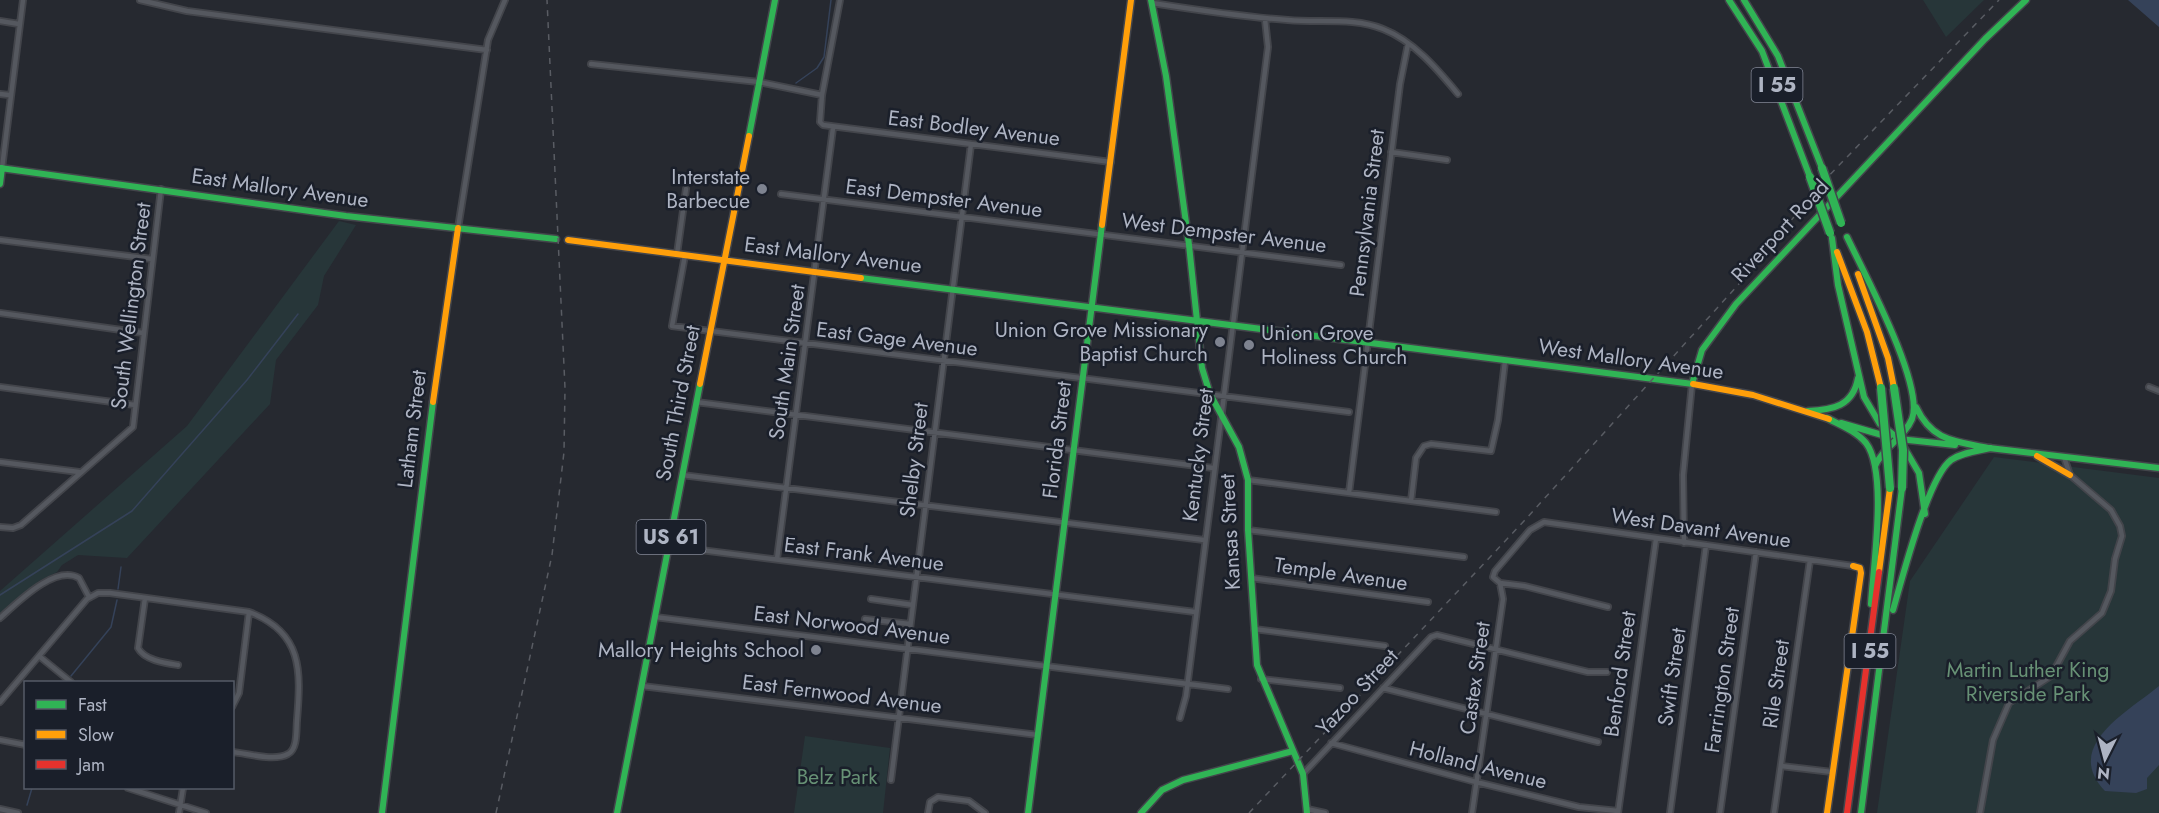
<svg xmlns="http://www.w3.org/2000/svg" width="2159" height="813" font-family="Jost,sans-serif">
  <style>
    .green { fill: #273639 }
    .water { fill: #354259 }
    .lines { fill: none; stroke-linecap: round; stroke-linejoin: round }
    .stream { stroke: #354259; stroke-width: 1.5 }
    .street-casing { stroke: #43454b; stroke-width: 8 }
    .fast-casing { stroke: #43454b; stroke-width: 9 }
    .slow-casing { stroke: #43454b; stroke-width: 9 }
    .jam-casing { stroke: #43454b; stroke-width: 9 }
    .street { stroke: #55585f; stroke-width: 4.5 }
    .fast { stroke: #30b455; stroke-width: 6 }
    .slow { stroke: #ff9f0a; stroke-width: 6 }
    .jam { stroke: #e5322d; stroke-width: 6 }
    .rail { stroke: #595c63; stroke-width: 1.5; stroke-dasharray: 6 6; stroke-linecap: butt }
    .fast-bridge-casing { stroke: #42454c; stroke-width: 11; stroke-linecap: butt }
    .fast-bridge { stroke: #30b455; stroke-width: 8 }
    .poi-dot { fill: #7e8390; stroke: #1a1f2a; stroke-width: 2 }
    .labels { text-anchor: middle; dominant-baseline: central; stroke-width: 5; stroke-linejoin: round; paint-order: stroke }
    .shield { fill: #1a1f2a; stroke: #828795; stroke-width: 1.5 }
    .shield-label { font-size: 20px; font-weight: bold; fill: #aeb4c3 }
    .street-label { font-size: 21px; fill: #aeb4c3; stroke: #1a1f2a }
    .poi-label { font-size: 21px; fill: #aeb4c3; stroke: #1a1f2a; text-anchor: end }
    .park-label { font-size: 21px; fill: #679175; stroke: #1a1f2a }
  </style>
  <rect width="100%" height="100%" fill="#262930"/>
  <!-- green -->
  <path class="green" d="M1923,0H1984L1946,37Z
    M339,221L356,225L324,276L318,305L276,360L270,404L127,558L78,555L62,565L57,572L39,581L0,614V591L187,426Z
    M1994,457L2159,478V813H1877L1910,581Z
    M805,736L890,748L883,813H794Z"/>
  <!-- water -->
  <path class="water" d="M2128,0H2159V27Z
    M2159,686V765L2147,778V789L2136,793L2105,791C2062,746 2128,712 2159,686Z"/>
  <g class="lines">
    <!-- stream -->
    <path class="stream" d="M796,83L817,68L824,57L831,0
      M118,589L121,567
      M0,595L132,511L247,380L298,314
      M71,676L111,627L117,600
      M27,805L32,788"/>
    <!-- street casing -->
    <g class="street-casing">
      <path id="street" d="M140,0L187,11L487,50
        M840,0L822,95L820,122L823,125L1111,162
        M1152,3C1197,10 1242,17 1288,20C1319,23 1354,17 1383,29C1414,41 1438,70 1458,94
        M0,21L19,24
        M591,64L759,82L822,95
        M0,94L9,95
        M1391,152L1447,160
        M2,168L23,0
        M781,194L1341,265
        M458,228L488,40L505,0
        M0,240L152,259
        M677,254L686,189
        M685,255L672,326L1349,412
        M0,313L143,333
        M0,387L135,405
        M2149,387L2159,391
        M696,402L1213,468
        M0,462L79,472
        M682,475L1204,540
        M1248,480L1496,512
        M1349,493L1400,84L1408,44
        M1411,501L1416,458L1424,446L1431,444L1491,451L1498,420L1505,361
        M0,527L13,528L21,525L133,427L161,189
        M1248,530L1464,557
        M1684,543L1683,475L1692,384
        M669,546L1195,612
        M777,559L833,128
        M1251,578L1428,602
        M145,598L138,648C144,660 165,663 178,665
        M871,599L913,605
        M1608,607L1524,586L1500,583L1493,577L1495,571L1530,530L1544,522L1853,566
        M655,617L1228,689
        M0,618C17,603 55,564 79,578L89,597
        M865,619L910,624
        M1254,629L1385,646
        M39,656L71,682
        M1261,679L1340,688
        M642,686L1038,735
        M1383,688L1598,742
        M0,702L87,599L98,593H110L249,612C303,632 301,671 297,720C296,730 298,749 288,754C274,762 247,753 232,752
        M232,707L239,693L249,612
        M1180,718L1186,696L1268,47L1265,19
        M0,740L26,745
        M1331,743L1476,782L1579,807L1618,811
        M1781,766L1832,772
        M1303,774L1431,637L1437,635L1588,672H1607
        M891,780L971,144
        M128,788L206,813
        M0,809L18,813
        M1307,809L1325,813
        M179,813L183,788
        M928,813L930,802L938,797L969,801L985,813
        M1472,813L1503,599L1500,583
        M1618,813L1656,539
        M1670,813L1706,545
        M1720,813L1756,552
        M1774,813L1810,560
        M1980,813L1993,740L2009,703L2051,676L2070,641L2102,613L2111,591L2115,559L2122,536L2120,526L2111,510L2070,475L2064,457"/>
    </g>
    <!-- fast casing -->
    <g class="fast-casing">
      <path id="fast" d="M1151,0L1166,76L1189,245L1202,368L1210,394L1239,447L1248,480V530L1257,665L1303,774L1307,813
        M1729,0L1762,51L1810,177
        M1744,0L1778,56L1822,168
        M749,136L775,0
        M0,168L346,216L556,239
        M0,184L2,168
        M1847,237C1863,271 1925,386 1912,419C1904,438 1883,447 1875,466
        M1832,238L1838,285L1864,397L1880,424L1899,439L1919,473L1925,514
        M861,278L1693,384
        M1692,384L1702,350L1736,304L1985,39L2026,0
        M1916,407C1932,441 1954,441 1988,448
        M1808,411C1833,410 1853,406 1858,378
        M1827,418C1840,425 1856,431 1866,443C1888,472 1873,567 1871,604
        M1841,423L1889,437
        M1899,439L1955,445
        M1989,448L2159,468
        M1893,610C1902,579 1928,477 1951,460C1963,452 1978,451 1991,448
        M382,813L433,402
        M617,813L700,384
        M1028,813L1102,225
        M1141,813L1162,790L1183,780L1293,751
        M1861,813L1902,488"/>
    </g>
    <!-- slow casing -->
    <g class="slow-casing">
      <path id="slow" d="M1102,225L1131,0
        M568,240L861,278
        M1837,252L1867,332L1881,388
        M1858,274L1888,358L1894,388
        M700,384L749,136
        M1693,384L1753,395L1829,419
        M433,402L458,228
        M2037,456L2070,475
        M1879,572L1890,488
        M1827,813L1861,573L1860,568L1853,566"/>
    </g>
    <!-- jam casing -->
    <g class="jam-casing">
      <path id="jam" d="M1847,813L1879,572"/>
    </g>
    <!-- street -->
    <use href="#street" class="street"/>
    <!-- fast -->
    <use href="#fast" class="fast"/>
    <!-- slow -->
    <use href="#slow" class="slow"/>
    <!-- jam -->
    <use href="#jam" class="jam"/>
    <!-- rail -->
    <path class="rail" d="M496,813L552,555L564,452L565,388L547,0
      M1249,813L1524,521L1748,274L1818,187L1999,0"/>
    <!-- fast-bridge casing -->
    <g class="fast-bridge-casing">
      <path id="fast-bridge" d="M1822,168L1841,223
        M1810,177L1830,233
        M1881,388L1890,488
        M1894,388L1903,450L1902,488"/>
    </g>
    <!-- fast-bridge -->
    <use href="#fast-bridge" class="fast-bridge"/>
  </g>
  <!-- markers -->
  <g class="poi-dot">
    <circle cx="762" cy="189" r="6"/>
    <circle cx="1220" cy="342" r="6"/>
    <circle cx="1249" cy="345" r="6"/>
    <circle cx="816" cy="650" r="6"/>
  </g>
  <g class="labels">
    <!-- shield labels -->
    <g class="shield">
      <rect x="1751.5" y="68" width="51" height="34" rx="4.5"/>
      <rect x="636.5" y="520" width="69" height="34" rx="4.5"/>
      <rect x="1844.5" y="634" width="51" height="34" rx="4.5"/>
    </g>
    <g class="shield-label">
      <text x="1777" y="85">I 55</text>
      <text x="671" y="537">US 61</text>
      <text x="1870" y="651">I 55</text>
    </g>
    <!-- street labels -->
    <g class="street-label">
      <text transform="translate(974 128) rotate(7)">East Bodley Avenue</text>
      <text transform="translate(280 188) rotate(8)">East Mallory Avenue</text>
      <text transform="translate(944 198) rotate(7)">East Dempster Avenue</text>
      <text transform="translate(1367 213) rotate(-83)">Pennsylvania Street</text>
      <text transform="translate(1780 231) rotate(-47)">Riverport Road</text>
      <text transform="translate(1224 233) rotate(7)">West Dempster Avenue</text>
      <text transform="translate(833 255) rotate(7)">East Mallory Avenue</text>
      <text transform="translate(131 306) rotate(-83)">South Wellington Street</text>
      <text transform="translate(897 339) rotate(7)">East Gage Avenue</text>
      <text transform="translate(1631 359) rotate(8)">West Mallory Avenue</text>
      <text transform="translate(787 362) rotate(-82)">South Main Street</text>
      <text transform="translate(678 403) rotate(-79)">South Third Street</text>
      <text transform="translate(412 429) rotate(-83)">Latham Street</text>
      <text transform="translate(1057 440) rotate(-83)">Florida Street</text>
      <text transform="translate(1198 455) rotate(-83)">Kentucky Street</text>
      <text transform="translate(914 460) rotate(-83)">Shelby Street</text>
      <text transform="translate(1701 528) rotate(8)">West Davant Avenue</text>
      <text transform="translate(1230 532) rotate(-93)">Kansas Street</text>
      <text transform="translate(864 554) rotate(7)">East Frank Avenue</text>
      <text transform="translate(1341 574) rotate(8)">Temple Avenue</text>
      <text transform="translate(852 625) rotate(7)">East Norwood Avenue</text>
      <text transform="translate(1620 674) rotate(-82)">Benford Street</text>
      <text transform="translate(1672 677) rotate(-82)">Swift Street</text>
      <text transform="translate(1475 678) rotate(-82)">Castex Street</text>
      <text transform="translate(1722 680) rotate(-82)">Farrington Street</text>
      <text transform="translate(1776 684) rotate(-82)">Rile Street</text>
      <text transform="translate(1357 692) rotate(-47)">Yazoo Street</text>
      <text transform="translate(842 694) rotate(7)">East Fernwood Avenue</text>
      <text transform="translate(1478 765) rotate(14)">Holland Avenue</text>
    </g>
    <!-- poi labels -->
    <g class="poi-label">
      <text x="750" y="177">Interstate<tspan x="750" dy="24">Barbecue</tspan></text>
      <text x="1208" y="330">Union Grove Missionary<tspan x="1208" dy="24">Baptist Church</tspan></text>
      <text x="1261" y="333" text-anchor="start">Union Grove<tspan x="1261" dy="24">Holiness Church</tspan></text>
      <text x="804" y="650">Mallory Heights School</text>
    </g>
    <!-- park labels -->
    <g class="park-label">
      <text x="2028" y="670">Martin Luther King<tspan x="2028" dy="24">Riverside Park</tspan></text>
      <text x="837" y="777">Belz Park</text>
    </g>
  </g>
  <!-- legend -->
  <rect x="24" y="681" width="210" height="108" fill="#1a1f2a" stroke="#555b67" stroke-width="1.5"/>
  <rect x="36" y="700" width="30" height="9" fill="#30b455" stroke="#555b67" stroke-width="1.5"/>
  <text x="78" y="711" font-size="18" fill="#aeb4c3">Fast</text>
  <rect x="36" y="730" width="30" height="9" fill="#ff9f0a" stroke="#555b67" stroke-width="1.5"/>
  <text x="78" y="741" font-size="18" fill="#aeb4c3">Slow</text>
  <rect x="36" y="760" width="30" height="9" fill="#e5322d" stroke="#555b67" stroke-width="1.5"/>
  <text x="78" y="771" font-size="18" fill="#aeb4c3">Jam</text>
  <!-- north arrow -->
  <g transform="translate(2105 759) rotate(186)" stroke="#1a1f2a" stroke-width="4.5" paint-order="stroke">
  <path d="M0-4.5L10 22L0 15L-10 22Z" fill="#aeb4c3"/>
  <text y="-9" font-size="16" font-weight="bold" text-anchor="middle" fill="#aeb4c3">N</text>
  </g>
</svg>
